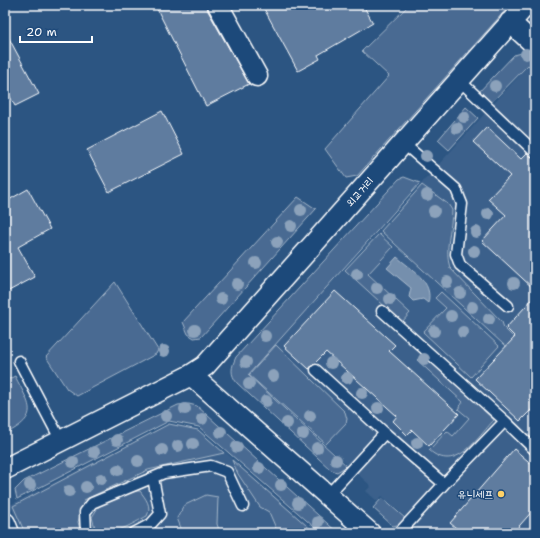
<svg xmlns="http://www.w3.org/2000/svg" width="540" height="538" font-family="'Shantell Sans','Poor Story',sans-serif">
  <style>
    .built { fill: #3b618b }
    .green { fill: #486b92; stroke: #a4b5c8 }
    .water { fill: #748fad; stroke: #acbcce }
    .building { fill: #5e7c9f; stroke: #fff }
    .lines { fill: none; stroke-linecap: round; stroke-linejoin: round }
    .service-casing { stroke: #fff; stroke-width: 13 }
    .minor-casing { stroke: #fff; stroke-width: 23 }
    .service { stroke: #1f4a7a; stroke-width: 10 }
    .minor { stroke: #1f4a7a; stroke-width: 20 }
    .tree { fill: #8ca2bb }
    .poi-dot { fill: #ffd166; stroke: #1f4a7a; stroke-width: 1.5 }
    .labels { text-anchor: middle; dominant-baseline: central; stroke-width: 3; stroke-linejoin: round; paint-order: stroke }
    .street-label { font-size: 11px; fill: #fff; stroke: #1f4a7a }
    .poi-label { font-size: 11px; fill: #fff; stroke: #1f4a7a; text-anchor: end }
  </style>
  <rect width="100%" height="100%" fill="#2c5582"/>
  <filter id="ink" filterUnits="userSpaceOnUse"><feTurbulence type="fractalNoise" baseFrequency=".025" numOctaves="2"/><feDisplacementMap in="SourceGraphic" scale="8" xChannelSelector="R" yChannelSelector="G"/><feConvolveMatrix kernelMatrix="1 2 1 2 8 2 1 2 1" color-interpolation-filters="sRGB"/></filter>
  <g filter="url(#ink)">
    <!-- built -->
    <path class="built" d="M528,66L535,72V531L534,533H423L382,496L377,501L366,491L371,486L248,375Z
      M169,423L199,429L318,533H23L10,505Z"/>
    <!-- green -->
    <path class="green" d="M409,5H510L357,176L346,178L325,149L389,76L362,51Z
      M522,53L535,58V71L528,65L489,105L477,94L514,55Z
      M466,107L478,118L449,150L438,140Z
      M404,177L420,183L248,375L347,466L337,472L331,470L237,383C230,374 231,368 236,357L399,179Z
      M422,185L448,204L452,210C452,230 444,249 450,268L502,322L504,328L525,349L517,357L381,231Z
      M298,197L316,209L201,337L194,338L188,334L183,322Z
      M379,234L393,247L368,274L410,313L402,322L345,270Z
      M115,282L158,350L156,354L77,396L67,389L46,357Z
      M441,292L499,346L471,377L423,332L446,308L435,298Z
      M276,345L345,412L347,419L346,423L326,444L249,375Z
      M424,352L485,407L483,410L494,420C477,438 456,474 429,450L447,431L453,436L469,418L458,409L463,402L417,360Z
      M15,376C30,406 41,416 5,434V381Z
      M189,404L197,406L338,533H321L199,427L169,421L17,499L15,490L24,481L178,405Z
      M169,424L198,430L224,453L148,470L84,500L78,522L81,533H25L13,506Z
      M232,460L315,533H278L269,512L260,507L238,474Z
      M130,491H140C146,499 152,506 147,516C132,524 114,536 96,532L92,517L99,506Z
      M206,495L218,497L217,524L220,533H183L177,518L185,505Z
      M382,498L406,519L401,524L393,526L373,508Z"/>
    <!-- water -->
    <path class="water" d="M397,257C412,270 434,282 428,303L423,299L413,301L409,297L411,288L387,268Z"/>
    <!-- building -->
    <path class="building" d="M155,5H207L208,11L249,84L206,106Z
      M262,5H363L373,23L318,55L320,59L298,71Z
      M5,31L39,94L15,106L5,87Z
      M162,111L184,154L109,192L87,150Z
      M487,127L521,159L527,153L535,158V290L482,241L506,215L488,199L510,176L473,142Z
      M28,189L50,229L18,247L35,277L5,293V202Z
      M335,291L395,345L389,351L459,414L429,446L412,430L407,435L393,421L397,416L326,352L309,369L284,346Z
      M535,296V406L520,421L475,379L515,337L506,328Z
      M514,449L535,467V508L513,533H462L450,523Z"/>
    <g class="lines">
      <!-- service casing -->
      <g class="service-casing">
        <path id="service" d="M459,80L535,152
          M403,143L456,189L462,204L456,254L460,265L508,306
          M382,311L505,421L535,450
          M19,361L61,441
          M316,370L385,433L444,484L399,533
          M444,484L505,421
          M327,496L385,433
          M86,533L85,512L92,503L164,473L211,466L227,472L243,506
          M134,533L151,524L160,514L153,478"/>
      </g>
      <!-- minor casing -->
      <g class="minor-casing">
        <path id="minor" d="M218,5L257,76
          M510,22L535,45
          M191,375L370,533
          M5,469L191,375L205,366L526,5
          M5,523L9,533"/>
      </g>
      <!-- service -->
      <use href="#service" class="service"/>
      <!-- minor -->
      <use href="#minor" class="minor"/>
    </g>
    <!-- trees -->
    <g class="tree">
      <circle cx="526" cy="54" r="6"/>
      <circle cx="495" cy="86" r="6"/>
      <circle cx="464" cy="117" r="6"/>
      <circle cx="457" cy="128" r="6"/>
      <circle cx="426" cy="156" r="6"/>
      <circle cx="427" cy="195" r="6"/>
      <circle cx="301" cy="210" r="6"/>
      <circle cx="434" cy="211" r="6"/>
      <circle cx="488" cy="214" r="6"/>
      <circle cx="291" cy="226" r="6"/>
      <circle cx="476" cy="232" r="6"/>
      <circle cx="277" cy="242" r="6"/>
      <circle cx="474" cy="251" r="6"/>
      <circle cx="256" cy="263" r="6"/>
      <circle cx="357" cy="274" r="6"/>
      <circle cx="447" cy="282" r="6"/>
      <circle cx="514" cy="283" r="6"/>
      <circle cx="237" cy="284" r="6"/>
      <circle cx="377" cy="288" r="6"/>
      <circle cx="460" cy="293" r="6"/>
      <circle cx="221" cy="299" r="6"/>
      <circle cx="390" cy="299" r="6"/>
      <circle cx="472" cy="307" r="6"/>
      <circle cx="451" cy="316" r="6"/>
      <circle cx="489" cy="319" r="6"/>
      <circle cx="195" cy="330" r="6"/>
      <circle cx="434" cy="331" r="6"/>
      <circle cx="463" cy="332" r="6"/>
      <circle cx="265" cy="336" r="6"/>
      <circle cx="164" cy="351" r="6"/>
      <circle cx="424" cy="359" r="6"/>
      <circle cx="246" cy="362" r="6"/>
      <circle cx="331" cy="363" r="6"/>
      <circle cx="273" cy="376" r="6"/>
      <circle cx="347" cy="378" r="6"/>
      <circle cx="249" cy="384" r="6"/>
      <circle cx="362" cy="393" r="6"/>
      <circle cx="266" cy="401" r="6"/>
      <circle cx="378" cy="408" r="6"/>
      <circle cx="185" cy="409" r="6"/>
      <circle cx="166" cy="416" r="6"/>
      <circle cx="310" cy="416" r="6"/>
      <circle cx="202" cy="419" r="6"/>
      <circle cx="287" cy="423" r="6"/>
      <circle cx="221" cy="432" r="6"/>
      <circle cx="303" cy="434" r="6"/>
      <circle cx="117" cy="440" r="6"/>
      <circle cx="417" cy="443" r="6"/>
      <circle cx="193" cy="444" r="6"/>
      <circle cx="178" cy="446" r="6"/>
      <circle cx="237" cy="447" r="6"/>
      <circle cx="317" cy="448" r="6"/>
      <circle cx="162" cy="450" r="6"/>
      <circle cx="94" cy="452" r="6"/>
      <circle cx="336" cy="460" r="6"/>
      <circle cx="138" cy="461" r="6"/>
      <circle cx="73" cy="462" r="6"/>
      <circle cx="259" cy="468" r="6"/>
      <circle cx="118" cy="470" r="6"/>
      <circle cx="101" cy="479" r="6"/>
      <circle cx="30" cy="485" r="6"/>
      <circle cx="281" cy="485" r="6"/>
      <circle cx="86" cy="487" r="6"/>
      <circle cx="69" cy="491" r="6"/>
      <circle cx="298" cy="503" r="6"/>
      <circle cx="318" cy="522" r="6"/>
    </g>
  </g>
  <!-- markers -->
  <circle class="poi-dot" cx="501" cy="494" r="4"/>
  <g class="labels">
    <!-- street labels -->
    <g class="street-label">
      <text transform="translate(360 192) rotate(-48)">외교거리</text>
    </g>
    <!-- poi labels -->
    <g class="poi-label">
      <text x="493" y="494">유니세프</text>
    </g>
  </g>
  <!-- margin -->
  <rect width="540" height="538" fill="none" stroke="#1f4a7a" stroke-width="20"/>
  <rect x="10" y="10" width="520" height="518" fill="none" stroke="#fff" stroke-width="1.5" filter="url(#ink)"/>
  <!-- scale -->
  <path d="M20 36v6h72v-6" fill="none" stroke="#ffffff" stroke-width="2"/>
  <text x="26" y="36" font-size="12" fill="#ffffff" stroke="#1f4a7a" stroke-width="3" paint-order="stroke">20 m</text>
</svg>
